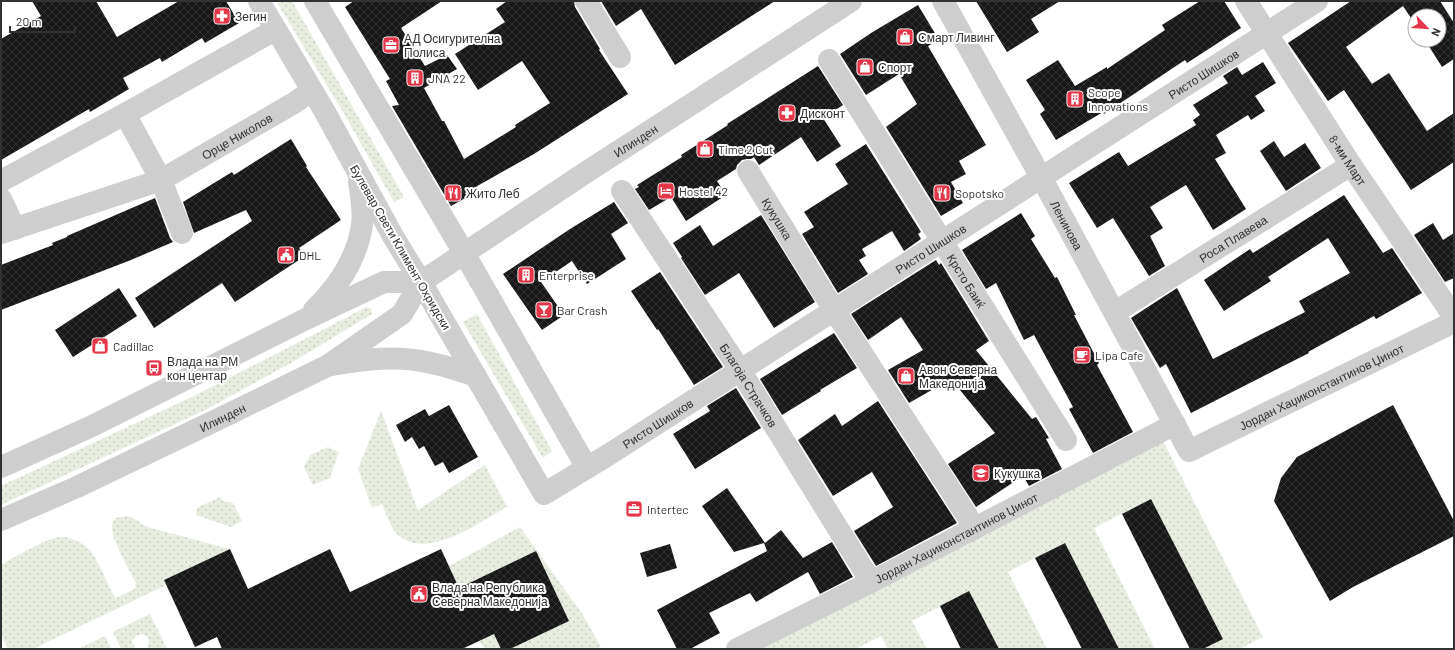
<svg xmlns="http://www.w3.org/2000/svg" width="1455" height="650" font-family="Barlow,sans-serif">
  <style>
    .grass { fill: url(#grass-dots) }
    .building { fill: url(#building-cross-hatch) }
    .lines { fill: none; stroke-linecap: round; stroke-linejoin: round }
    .minor { stroke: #cecece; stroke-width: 22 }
    .tertiary { stroke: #cecece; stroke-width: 22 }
    .labels { text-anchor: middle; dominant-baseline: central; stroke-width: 4; stroke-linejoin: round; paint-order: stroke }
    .poi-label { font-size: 12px; fill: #313131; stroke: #fff; text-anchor: start }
    .street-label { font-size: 12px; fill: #313131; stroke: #fff }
  </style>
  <defs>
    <pattern id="grass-dots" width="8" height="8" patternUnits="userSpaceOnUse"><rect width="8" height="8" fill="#e7eddf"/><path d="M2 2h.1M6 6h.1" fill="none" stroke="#c7ccc0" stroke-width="1.8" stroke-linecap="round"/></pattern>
    <pattern id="building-cross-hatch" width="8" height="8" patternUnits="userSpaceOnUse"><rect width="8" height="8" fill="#181818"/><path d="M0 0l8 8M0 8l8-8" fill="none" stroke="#313131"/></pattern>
  </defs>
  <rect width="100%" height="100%" fill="#fff"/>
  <!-- grass -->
  <path class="grass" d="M276,1H292L404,197L394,202L343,112Z
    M367,307L371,308L372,314L291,363L205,410L1,505V486L196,395Z
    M477,314L552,451L543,458L463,322Z
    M381,411L418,510L485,465L507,507C479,522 426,562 397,534C390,527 386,513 382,504L372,508L358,469Z
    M1159,433L1263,637L1240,649H1203L1222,639L1151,499L1094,528L1155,649H1119L1064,543L1008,572L1047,649H999L969,592L912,621L927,649H888L881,636L856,649H737Z
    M328,447L339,452L330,478L313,485L304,467L310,455Z
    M220,497L223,501L233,503L242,521L231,527L196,515L197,508Z
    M126,516L133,518L147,527L230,549L164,580L166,585L33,649H8L1,635V565C16,557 44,539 60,537C69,536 81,542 88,548C99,561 105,579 113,594L116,598L135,589L136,583C129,569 112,541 112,527C112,523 113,521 116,518Z
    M520,527L583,615L601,647L596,649H510L569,621L536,552L468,584L469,608L449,566Z
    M150,614L167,649H146C155,637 139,627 132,641L135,649H121L113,632Z
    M494,634L501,649H485L479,641Z
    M105,636L111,649H78Z"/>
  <!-- building -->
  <path class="building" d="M32,1H96L117,37L179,1H226L239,23L205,43L202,38L162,62L160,58L123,78L129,89L90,112L89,109L1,160V39L41,16Z
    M354,1H442L401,28L425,66L447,55L457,69L424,88L442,121H444L464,159L516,127L515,125L550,103L522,61L478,90L455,54L505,22L496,9L507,1H574L575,7L600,49L599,50L628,94L534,154L465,193L467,197L451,206L392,106L399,105L386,81L390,79L345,7Z
    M601,1H775L675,65L641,9L616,26Z
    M976,1H1060L1031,19L1039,32L1007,52Z
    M1200,1H1224L1241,28L1187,63L1185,60L1104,114L1103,112L1056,140L1040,114L1045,110L1026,80L1058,60L1075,86L1107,67V69L1165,30L1162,25Z
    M1351,1H1440L1454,23V59L1442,67L1425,40H1439V16H1415V24L1403,6L1346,47L1372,84L1389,73L1427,131L1454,113V162L1411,190L1344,90L1328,101L1288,43Z
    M918,5L939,40L928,46L986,145L959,161L966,174L951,182L963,203L941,216L886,127L917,104L899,74L866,95L840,54L871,33Z
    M1263,62L1276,83L1255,96L1265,111L1251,120L1248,115L1216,135L1226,153L1215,159L1246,209L1213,230L1186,185L1150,207L1163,228L1150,236L1165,266L1149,276L1113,218L1097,228L1069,183L1119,152L1128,166L1196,125L1193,120L1200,115L1193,105L1228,83L1223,76L1237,67L1242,75Z
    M818,66L843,105L823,118L841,146L817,162L801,137L759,165L754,157L751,159H747L742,160L737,165L736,169L717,181L726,195L686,221L671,197L649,210L635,189L639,187L637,185L682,157L681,155L728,125L727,124Z
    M291,139L307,166L306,167L341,220L299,248L305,256L235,302L222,283L154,328L135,298L252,221L246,210L194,233L183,202L232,172L234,175Z
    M1274,141L1284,157L1305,143L1321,168L1286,191L1260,151Z
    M866,144L921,232L918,234L921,239L904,251L892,231L862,249L866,256L859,260L868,274L838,293L802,234L814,227L804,212L848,184L835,164Z
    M1344,195L1383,253L1392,248L1422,293L1376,319L1374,316L1308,352L1309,353L1191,413L1166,364L1160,368L1131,318L1177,288L1213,359L1305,312L1299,301L1350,273L1328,238L1268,277L1271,281L1224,311L1204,280L1250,249L1253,253Z
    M155,198L170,238L173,242L131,260L1,310V265L53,245L52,243L67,237V236Z
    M614,202L628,223L611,234L626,259L587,284L572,261L541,282L564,315L542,330L503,274L570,229Z
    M1021,213L1035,236L1031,239L1055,278L1057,277L1076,315H1074L1099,363L1097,365L1133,432L1093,453L1069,409L1073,407L1034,335L1024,340L996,283L986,289L962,250Z
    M761,215L815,302L774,328L739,273L705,295L681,258L682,257L673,243L700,225L713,246Z
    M1433,223L1443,240L1454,233V278L1445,282L1414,235Z
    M936,260L939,265L941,263L989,341L976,350L1032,419L1036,417L1049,438L1046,439L1062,469L1029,486L1023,476L976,507L948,464L995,433L951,379L909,403L888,370L923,350L901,317L868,340L851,314Z
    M660,272L723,367L694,385L658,329L657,330L631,291Z
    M119,288L137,316L73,357L55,330Z
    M834,333L857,368L820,390L821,391L782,415L760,379Z
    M736,388L761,428L695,469L673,434L710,411L707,406Z
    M878,401L957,523L876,566L854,531L893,507L872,472L833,496L798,440L835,414L842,426Z
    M449,405L478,457L449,473L443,462L435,466L424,446L419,449L412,437L405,442L396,425L425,409L429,416Z
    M1393,405L1454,521V536L1353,587L1330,601L1274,501L1281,478L1297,457Z
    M727,488L765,543L781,530L803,558L832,542L853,577L820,594L808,572L756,602L750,593L709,613L720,633L690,649H677L657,610L767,551L764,543L734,552L702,506Z
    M1151,499L1223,639L1203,649H1190L1122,514Z
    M1065,543L1119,649H1082L1035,558Z
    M670,544L677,568L647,577L640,553Z
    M230,549L248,589L330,549L350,592L441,549L459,588L536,551L569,621L510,649H501L494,634L462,649H222L217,637L195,647L164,580Z
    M969,591L999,649H961L940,606Z"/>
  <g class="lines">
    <!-- minor -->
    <g class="minor">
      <path d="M586,1L620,57"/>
      <path id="s1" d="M943,1L1048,190L1189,451L1454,322"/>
      <path id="s2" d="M1246,1L1351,165L1454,317"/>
      <path id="s3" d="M829,60L1066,440"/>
      <path d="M125,114L161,180L182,233"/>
      <path id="s4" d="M748,171L834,310L975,528"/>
      <path d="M1,181L125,114L275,30"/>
      <path id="s5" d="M622,191L740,370L871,582"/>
      <path d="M1,199L15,229"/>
      <path id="s6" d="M1,233L161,180L294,103L311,91"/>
      <path d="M464,253L587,468"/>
      <path id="s7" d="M421,282L544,494L608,455L1317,1"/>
      <path id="s8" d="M1115,312L1351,165"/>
      <path id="s9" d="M737,649L871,582L1175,424"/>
    </g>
    <!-- tertiary -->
    <g class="tertiary">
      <path d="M259,1L325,112L394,238L421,282"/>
      <path d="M315,1L464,253"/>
      <path d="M314,310C338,287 357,259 362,225C364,211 361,196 359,182"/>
      <path d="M332,365C365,359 398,355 431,363C446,366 461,371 476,376"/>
      <path d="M1,467L90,427L304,320L384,282H421"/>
      <path id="s10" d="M1,520L77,487L229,414L327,366L402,314L421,282L588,171L851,1"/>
    </g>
  </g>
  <!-- icons -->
  <defs>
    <g id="pharmacy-square" transform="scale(0.9)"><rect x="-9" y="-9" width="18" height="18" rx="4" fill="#e43649" stroke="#fff"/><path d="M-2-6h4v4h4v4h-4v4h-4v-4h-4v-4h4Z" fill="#fff"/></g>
    <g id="shop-square" transform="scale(0.9)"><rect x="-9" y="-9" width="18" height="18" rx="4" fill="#e43649" stroke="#fff"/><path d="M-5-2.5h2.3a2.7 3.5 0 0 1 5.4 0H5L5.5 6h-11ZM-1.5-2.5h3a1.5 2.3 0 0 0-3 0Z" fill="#fff"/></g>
    <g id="office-square" transform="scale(0.9)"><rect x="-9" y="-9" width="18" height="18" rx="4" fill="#e43649" stroke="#fff"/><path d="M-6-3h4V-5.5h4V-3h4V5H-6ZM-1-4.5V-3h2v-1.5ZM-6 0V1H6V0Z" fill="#fff"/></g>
    <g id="building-square" transform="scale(0.9)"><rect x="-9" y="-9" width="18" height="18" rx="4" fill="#e43649" stroke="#fff"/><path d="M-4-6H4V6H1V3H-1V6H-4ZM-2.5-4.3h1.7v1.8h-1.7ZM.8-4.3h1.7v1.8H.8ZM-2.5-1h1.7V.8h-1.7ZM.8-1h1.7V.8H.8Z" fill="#fff"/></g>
    <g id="hotel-square" transform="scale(0.9)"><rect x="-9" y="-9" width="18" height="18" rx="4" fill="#e43649" stroke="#fff"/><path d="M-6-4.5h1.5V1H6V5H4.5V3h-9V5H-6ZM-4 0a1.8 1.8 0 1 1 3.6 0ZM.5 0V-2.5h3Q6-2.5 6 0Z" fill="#fff"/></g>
    <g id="restaurant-square" transform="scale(0.9)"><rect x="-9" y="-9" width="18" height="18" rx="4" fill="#e43649" stroke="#fff"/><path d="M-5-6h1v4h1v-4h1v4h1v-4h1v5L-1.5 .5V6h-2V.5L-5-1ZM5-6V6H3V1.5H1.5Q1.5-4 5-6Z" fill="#fff"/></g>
    <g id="civic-square" transform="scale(0.9)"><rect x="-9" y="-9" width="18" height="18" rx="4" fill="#e43649" stroke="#fff"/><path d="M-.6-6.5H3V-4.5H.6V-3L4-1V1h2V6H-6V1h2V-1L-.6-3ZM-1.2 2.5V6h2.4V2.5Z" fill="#fff"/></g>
    <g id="bar-square" transform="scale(0.9)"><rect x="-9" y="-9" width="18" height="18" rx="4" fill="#e43649" stroke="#fff"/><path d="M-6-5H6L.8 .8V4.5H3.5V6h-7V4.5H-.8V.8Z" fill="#fff"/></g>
    <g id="cafe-square" transform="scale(0.9)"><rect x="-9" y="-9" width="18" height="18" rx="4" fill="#e43649" stroke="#fff"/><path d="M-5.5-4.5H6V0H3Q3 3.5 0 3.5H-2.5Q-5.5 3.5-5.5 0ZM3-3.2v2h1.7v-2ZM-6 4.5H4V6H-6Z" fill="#fff"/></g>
    <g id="bus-square" transform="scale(0.9)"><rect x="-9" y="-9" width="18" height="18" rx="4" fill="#e43649" stroke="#fff"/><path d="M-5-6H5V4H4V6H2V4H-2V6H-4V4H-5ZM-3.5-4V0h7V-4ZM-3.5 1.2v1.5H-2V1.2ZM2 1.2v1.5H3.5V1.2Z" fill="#fff"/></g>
    <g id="school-square" transform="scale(0.9)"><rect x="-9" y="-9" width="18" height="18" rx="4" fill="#e43649" stroke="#fff"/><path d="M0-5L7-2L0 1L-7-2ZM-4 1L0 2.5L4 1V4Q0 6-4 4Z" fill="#fff"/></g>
  </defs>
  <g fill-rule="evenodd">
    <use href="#pharmacy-square" x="222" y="16"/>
    <use href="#shop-square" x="905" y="37"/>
    <use href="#office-square" x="391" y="45"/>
    <use href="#shop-square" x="865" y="67"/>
    <use href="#building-square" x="415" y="78"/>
    <use href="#building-square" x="1075" y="99"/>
    <use href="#pharmacy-square" x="787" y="113"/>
    <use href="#shop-square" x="705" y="149"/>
    <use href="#hotel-square" x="666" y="191"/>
    <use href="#restaurant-square" x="453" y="193"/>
    <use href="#restaurant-square" x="942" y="193"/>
    <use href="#civic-square" x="286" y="255"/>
    <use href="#building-square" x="526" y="275"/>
    <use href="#bar-square" x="544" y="310"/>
    <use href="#shop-square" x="100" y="346"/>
    <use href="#cafe-square" x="1082" y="355"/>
    <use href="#bus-square" x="154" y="368"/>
    <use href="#shop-square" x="906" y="376"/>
    <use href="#school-square" x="981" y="473"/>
    <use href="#office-square" x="634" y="509"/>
    <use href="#civic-square" x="419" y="594"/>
  </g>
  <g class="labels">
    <!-- poi labels -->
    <g class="poi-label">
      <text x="235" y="16">Зегин</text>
      <text x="918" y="37">Смарт Ливинг</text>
      <text x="404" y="38">АД Осигурителна<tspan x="404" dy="14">Полиса</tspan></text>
      <text x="878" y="67">Спорт</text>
      <text x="428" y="78">JNA 22</text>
      <text x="1088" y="92">Scope<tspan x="1088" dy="14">Innovations</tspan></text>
      <text x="800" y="113">Дисконт</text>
      <text x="718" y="149">Time 2 Cut</text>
      <text x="679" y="191">Hostel 42</text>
      <text x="466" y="193">Жито Леб</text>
      <text x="955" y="193">Sopotsko</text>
      <text x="299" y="255">DHL</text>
      <text x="539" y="275">Enterprise</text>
      <text x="557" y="310">Bar Crash</text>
      <text x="113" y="346">Cadillac</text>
      <text x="1095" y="355">Lipa Cafe</text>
      <text x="167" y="361">Влада на РМ<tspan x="167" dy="14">кон центар</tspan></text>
      <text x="919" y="369">Авон Северна<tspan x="919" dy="14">Македонија</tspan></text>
      <text x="994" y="473">Кукушка</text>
      <text x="647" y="509">Intertec</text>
      <text x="432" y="587">Влада на Република<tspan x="432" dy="14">Северна Македонија</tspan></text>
    </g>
    <!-- street labels -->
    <g class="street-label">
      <text stroke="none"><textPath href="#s7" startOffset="1027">Ристо Шишков</textPath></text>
      <text stroke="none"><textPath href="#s6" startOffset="256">Орце Николов</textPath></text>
      <text stroke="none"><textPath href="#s10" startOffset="746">Илинден</textPath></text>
      <text stroke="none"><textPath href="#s2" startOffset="189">8-ми Март</textPath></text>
      <text stroke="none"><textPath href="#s4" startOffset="56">Кукушка</textPath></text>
      <text stroke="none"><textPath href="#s1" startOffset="256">Ленинова</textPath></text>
      <text stroke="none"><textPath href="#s8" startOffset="139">Роса Плавева</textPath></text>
      <text transform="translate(401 247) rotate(60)">Булевар Свети Климент Охридски</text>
      <text stroke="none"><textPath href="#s7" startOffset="703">Ристо Шишков</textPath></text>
      <text stroke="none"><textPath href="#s3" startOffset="260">Крсто Баиќ</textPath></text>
      <text stroke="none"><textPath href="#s5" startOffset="232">Благоја Страчков</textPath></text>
      <text stroke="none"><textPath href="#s1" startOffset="660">Јордан Хаџиконстантинов Џинот</textPath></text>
      <text stroke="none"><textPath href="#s10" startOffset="244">Илинден</textPath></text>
      <text stroke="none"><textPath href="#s7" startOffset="379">Ристо Шишков</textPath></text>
      <text stroke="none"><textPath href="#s9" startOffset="246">Јордан Хаџиконстантинов Џинот</textPath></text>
    </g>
  </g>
  <!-- border -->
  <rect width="1455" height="650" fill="none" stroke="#313131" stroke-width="4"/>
  <!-- north arrow -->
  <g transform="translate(1427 28) rotate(115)"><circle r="19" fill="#ffffff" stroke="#adadad"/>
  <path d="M0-3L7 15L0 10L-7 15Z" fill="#e43649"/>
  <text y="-6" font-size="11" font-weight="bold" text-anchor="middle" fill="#313131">N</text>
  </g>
  <!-- scale -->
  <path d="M10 26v6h65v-6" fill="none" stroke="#313131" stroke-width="2"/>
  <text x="16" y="26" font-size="12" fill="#313131" stroke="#ffffff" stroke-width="3" paint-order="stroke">20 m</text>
</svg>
